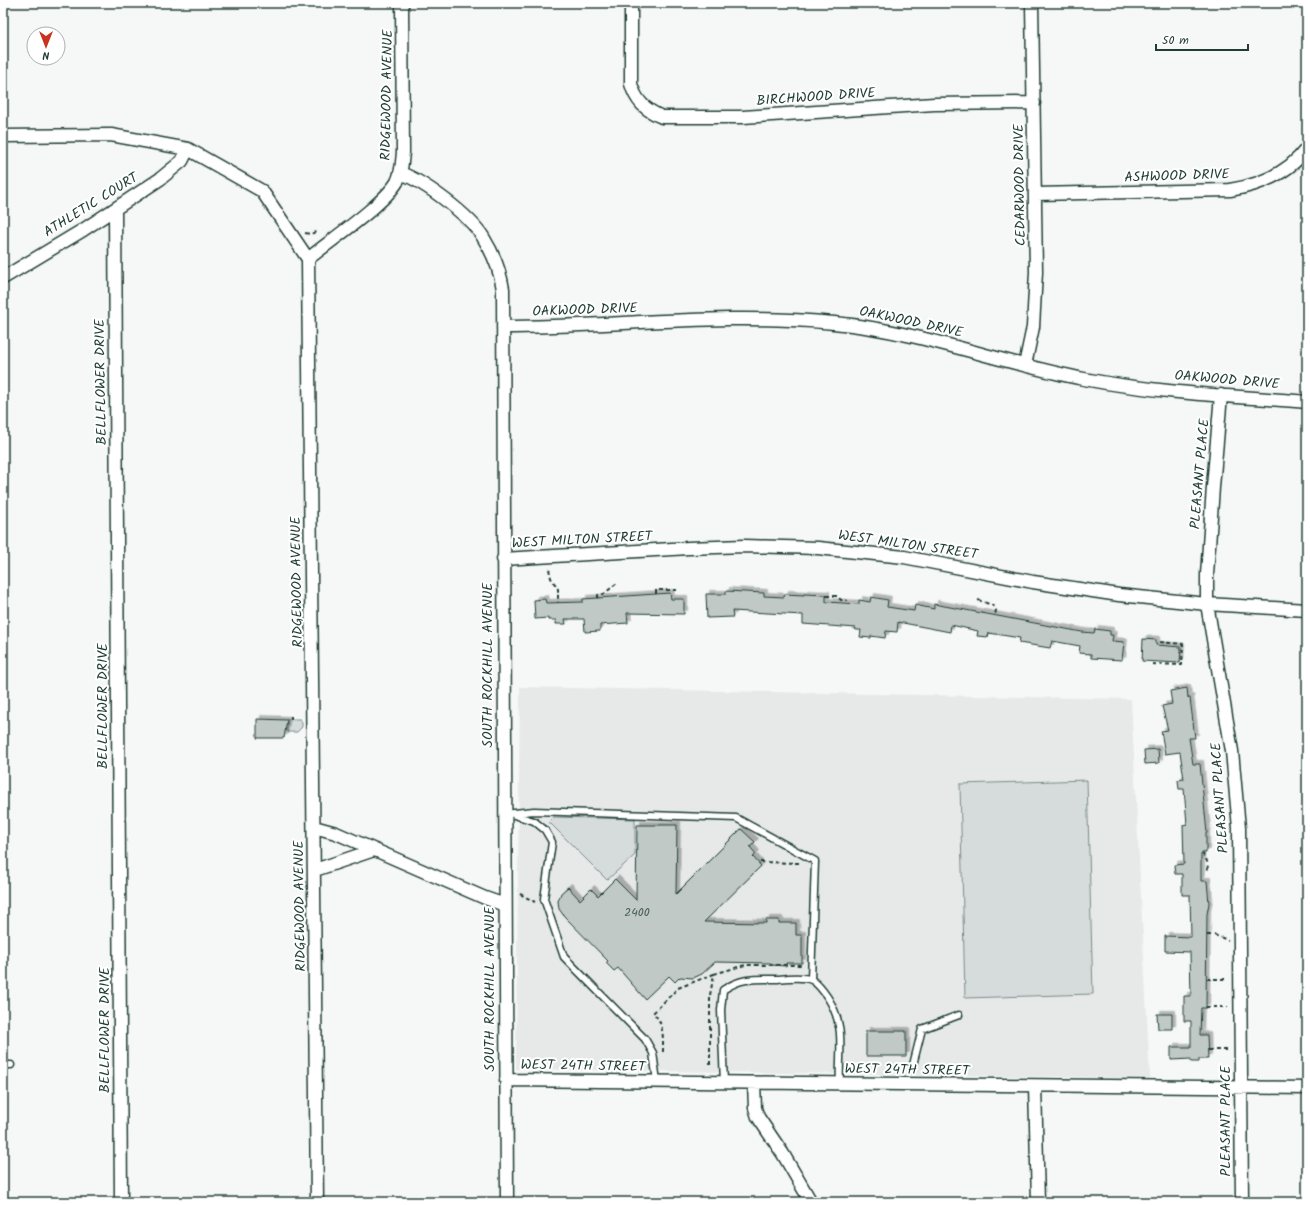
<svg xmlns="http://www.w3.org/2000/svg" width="1310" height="1205" font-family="Kalam,sans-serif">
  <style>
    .built { fill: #e6e9e8 }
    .green { fill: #d6dcdb; stroke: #7a8c88 }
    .building { fill: #c0c9c6; stroke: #1f3d34; filter: url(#shadow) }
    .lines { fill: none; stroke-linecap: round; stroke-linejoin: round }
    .lane-casing { stroke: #1f3d34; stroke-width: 9 }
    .street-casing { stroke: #1f3d34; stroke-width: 15 }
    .path { stroke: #1f3d34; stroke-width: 2; stroke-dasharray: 4 3; stroke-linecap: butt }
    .lane { stroke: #fff; stroke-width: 6 }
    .street { stroke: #fff; stroke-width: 12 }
    .labels { text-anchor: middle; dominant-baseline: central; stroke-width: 4; stroke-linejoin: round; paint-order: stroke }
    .number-label { font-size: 12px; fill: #476058 }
    .street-label { font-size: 14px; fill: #1f3d34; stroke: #fff }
  </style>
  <defs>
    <filter id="shadow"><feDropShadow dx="3.5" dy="-3.5" stdDeviation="0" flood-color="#0004"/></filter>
  </defs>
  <rect width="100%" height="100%" fill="#f6f7f7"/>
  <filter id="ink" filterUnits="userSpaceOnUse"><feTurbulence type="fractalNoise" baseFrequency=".025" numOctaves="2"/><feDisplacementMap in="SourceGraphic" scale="8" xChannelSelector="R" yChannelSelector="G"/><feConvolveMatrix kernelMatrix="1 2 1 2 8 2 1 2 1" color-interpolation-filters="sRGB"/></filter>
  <g filter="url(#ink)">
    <!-- built -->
    <path class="built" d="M520,687L1131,699L1150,1078L516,1069Z"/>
    <!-- green -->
    <path class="green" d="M287,719H300L302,722V727L297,732H287Z
      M1087,780L1093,994L965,998L960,784Z
      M554,817L635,819V855L607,880L549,822Z"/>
    <!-- building -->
    <path class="building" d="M726,591L764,593V596L784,597L785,594L804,595V594L826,595V602L859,604V600L870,602L871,597L888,600L887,607L914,611L915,605L934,609V604L1082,632L1094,633L1095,629L1110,631V635H1113L1112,641L1124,642L1122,660L1091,658V654L1079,653L1080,646L1052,641L1050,648L1019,643L1020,638L989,633L988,637L977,636L978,631L951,625L950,632L898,622L897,632L886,631L885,638L871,636V638L860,637L861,630H855L856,628L803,624V615L732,611L733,617L707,618L706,594H726Z
      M670,593L671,599H684V614L627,613L628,623L600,625V631L585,632L584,619H565L566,624H556V620H548V618L535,619L534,600L545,599L546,603L583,602V599Z
      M1143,639L1156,640V645L1181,647L1180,663L1142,661Z
      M1187,688L1188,698H1190L1195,738H1189L1193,764H1200L1207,833H1206V853H1201V881H1207L1209,903L1207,914L1206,1008H1201L1200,1035H1207L1208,1059H1199V1062H1191V1059L1171,1060V1047H1191V1021H1184V996H1191L1190,952L1165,951V936L1191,937L1190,895H1182V874H1175L1174,865L1184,864L1183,825L1187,824L1184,789H1179L1178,780L1184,779L1180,752L1165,754L1161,731L1168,730L1162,706L1172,704L1170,691Z
      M257,719L287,720L284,738H257Z
      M1158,749L1159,763L1145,764L1144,750Z
      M637,825H677L676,894L741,829L755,842L750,847L756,854L753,857L761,866L704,922L766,923V920H779V923H796V935H802V963H786V966L771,965V963L715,962L702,974L693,978L680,977L675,982L669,976L645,999L618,968L614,971L606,963L608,961L564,916L559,909L558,901L561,893L568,887L580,900L591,889L598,896L615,879L636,900Z
      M1157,1014H1172V1029H1158Z
      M866,1031H906V1056H866Z"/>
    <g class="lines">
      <!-- lane casing -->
      <g class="lane-casing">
        <path id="lane" d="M504,814L534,811L736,818L815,861L811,980
          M514,815L534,821L545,830L552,842L544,899L564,957L645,1039L653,1053L657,1081
          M3,1065H11
          M912,1069L922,1029L959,1015
          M724,1083L721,1010L723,990C742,977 755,979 778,979C787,978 803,976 812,980C818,984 824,992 828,998C847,1029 838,1050 840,1084"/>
      </g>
      <!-- street casing -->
      <g class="street-casing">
        <path id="street" d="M631,3V84C636,101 645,110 662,117H743L934,104L1034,103
          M3,136L111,135L188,149L262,191L308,259
          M400,173C424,181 470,216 483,237C493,253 500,270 503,289L507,1202
          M1035,194L1230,190C1260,185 1289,173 1307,148
          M115,209L121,1202
          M308,259L317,1202
          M308,259C331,240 383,205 397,182C402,172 402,162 403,152L402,3
          M3,278L83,230L160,179L182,161L188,149
          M503,327C613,327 724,312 834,323C920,331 1000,363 1084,379C1157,393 1233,396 1307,402
          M1025,365L1033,327L1036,272L1032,3
          M1221,395L1213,487L1207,575V604L1232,751L1239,828L1242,1202
          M503,559L689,548L744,546L818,548L904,557L1033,582L1119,595L1207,604L1307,610
          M314,827L336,833L485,898L505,905
          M315,870L374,850
          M506,1080L1307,1088
          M754,1083L755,1108L758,1117L783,1154L811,1202
          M1035,1086L1038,1202"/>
      </g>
      <!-- path -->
      <path class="path" d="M305,233L311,234L317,231
        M549,569L551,578L558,589V603
        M656,594V590H677
        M826,596H837L841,600H847
        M598,598V595L604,594L617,583
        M978,600L992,605L996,610L995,616
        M1152,664L1182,665L1183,644L1159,642
        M291,716V721
        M1202,853L1207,861L1208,870
        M760,862L799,863
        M520,894L535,902
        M1207,935H1214L1228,940
        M714,974L745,965H803
        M1207,979H1228
        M1206,1007H1228
        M1208,1050H1228
        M663,1052C663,1037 664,1023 653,1013L678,988L714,974L710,995V1067"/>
      <!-- lane -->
      <use href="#lane" class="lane"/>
      <!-- street -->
      <use href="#street" class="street"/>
    </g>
  </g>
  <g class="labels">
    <!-- number labels -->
    <g class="number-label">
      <text x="637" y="912">2400</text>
    </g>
    <!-- street labels -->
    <g class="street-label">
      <text transform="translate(387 95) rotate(-89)">RIDGEWOOD AVENUE</text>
      <text transform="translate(816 97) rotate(-4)">BIRCHWOOD DRIVE</text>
      <text transform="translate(1177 176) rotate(-2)">ASHWOOD DRIVE</text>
      <text transform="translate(1020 185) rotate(-91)">CEDARWOOD DRIVE</text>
      <text transform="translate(91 205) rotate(-32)">ATHLETIC COURT</text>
      <text transform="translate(585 310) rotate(-2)">OAKWOOD DRIVE</text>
      <text transform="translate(911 322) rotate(12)">OAKWOOD DRIVE</text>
      <text transform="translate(1227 380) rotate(5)">OAKWOOD DRIVE</text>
      <text transform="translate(101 382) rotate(-91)">BELLFLOWER DRIVE</text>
      <text transform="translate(1200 474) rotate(-85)">PLEASANT PLACE</text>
      <text transform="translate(582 540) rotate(-3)">WEST MILTON STREET</text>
      <text transform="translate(908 545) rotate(8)">WEST MILTON STREET</text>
      <text transform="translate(297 582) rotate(-91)">RIDGEWOOD AVENUE</text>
      <text transform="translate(488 665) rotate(-90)">SOUTH ROCKHILL AVENUE</text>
      <text transform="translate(103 706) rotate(-90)">BELLFLOWER DRIVE</text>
      <text transform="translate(1220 798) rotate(-94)">PLEASANT PLACE</text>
      <text transform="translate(300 906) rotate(-91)">RIDGEWOOD AVENUE</text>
      <text transform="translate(490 989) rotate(-90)">SOUTH ROCKHILL AVENUE</text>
      <text transform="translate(105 1030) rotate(-90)">BELLFLOWER DRIVE</text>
      <text transform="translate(583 1066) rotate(1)">WEST 24TH STREET</text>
      <text transform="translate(907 1070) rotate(1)">WEST 24TH STREET</text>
      <text transform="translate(1226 1121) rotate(-90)">PLEASANT PLACE</text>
    </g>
  </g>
  <!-- margin -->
  <rect width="1310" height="1205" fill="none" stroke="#fff" stroke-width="16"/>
  <rect x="8" y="8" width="1294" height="1189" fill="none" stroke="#1f3d34" stroke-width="1.5" filter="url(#ink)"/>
  <!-- north arrow -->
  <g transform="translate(46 46) rotate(180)"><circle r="19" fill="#ffffff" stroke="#a5b1ae"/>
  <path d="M0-3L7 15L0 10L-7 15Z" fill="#c8321e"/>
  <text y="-6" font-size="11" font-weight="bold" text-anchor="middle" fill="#1f3d34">N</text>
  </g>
  <!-- scale -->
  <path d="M1156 44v6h92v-6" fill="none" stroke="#1f3d34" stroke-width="2"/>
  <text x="1162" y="44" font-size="12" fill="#1f3d34" stroke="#ffffff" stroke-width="3" paint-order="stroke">50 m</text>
</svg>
